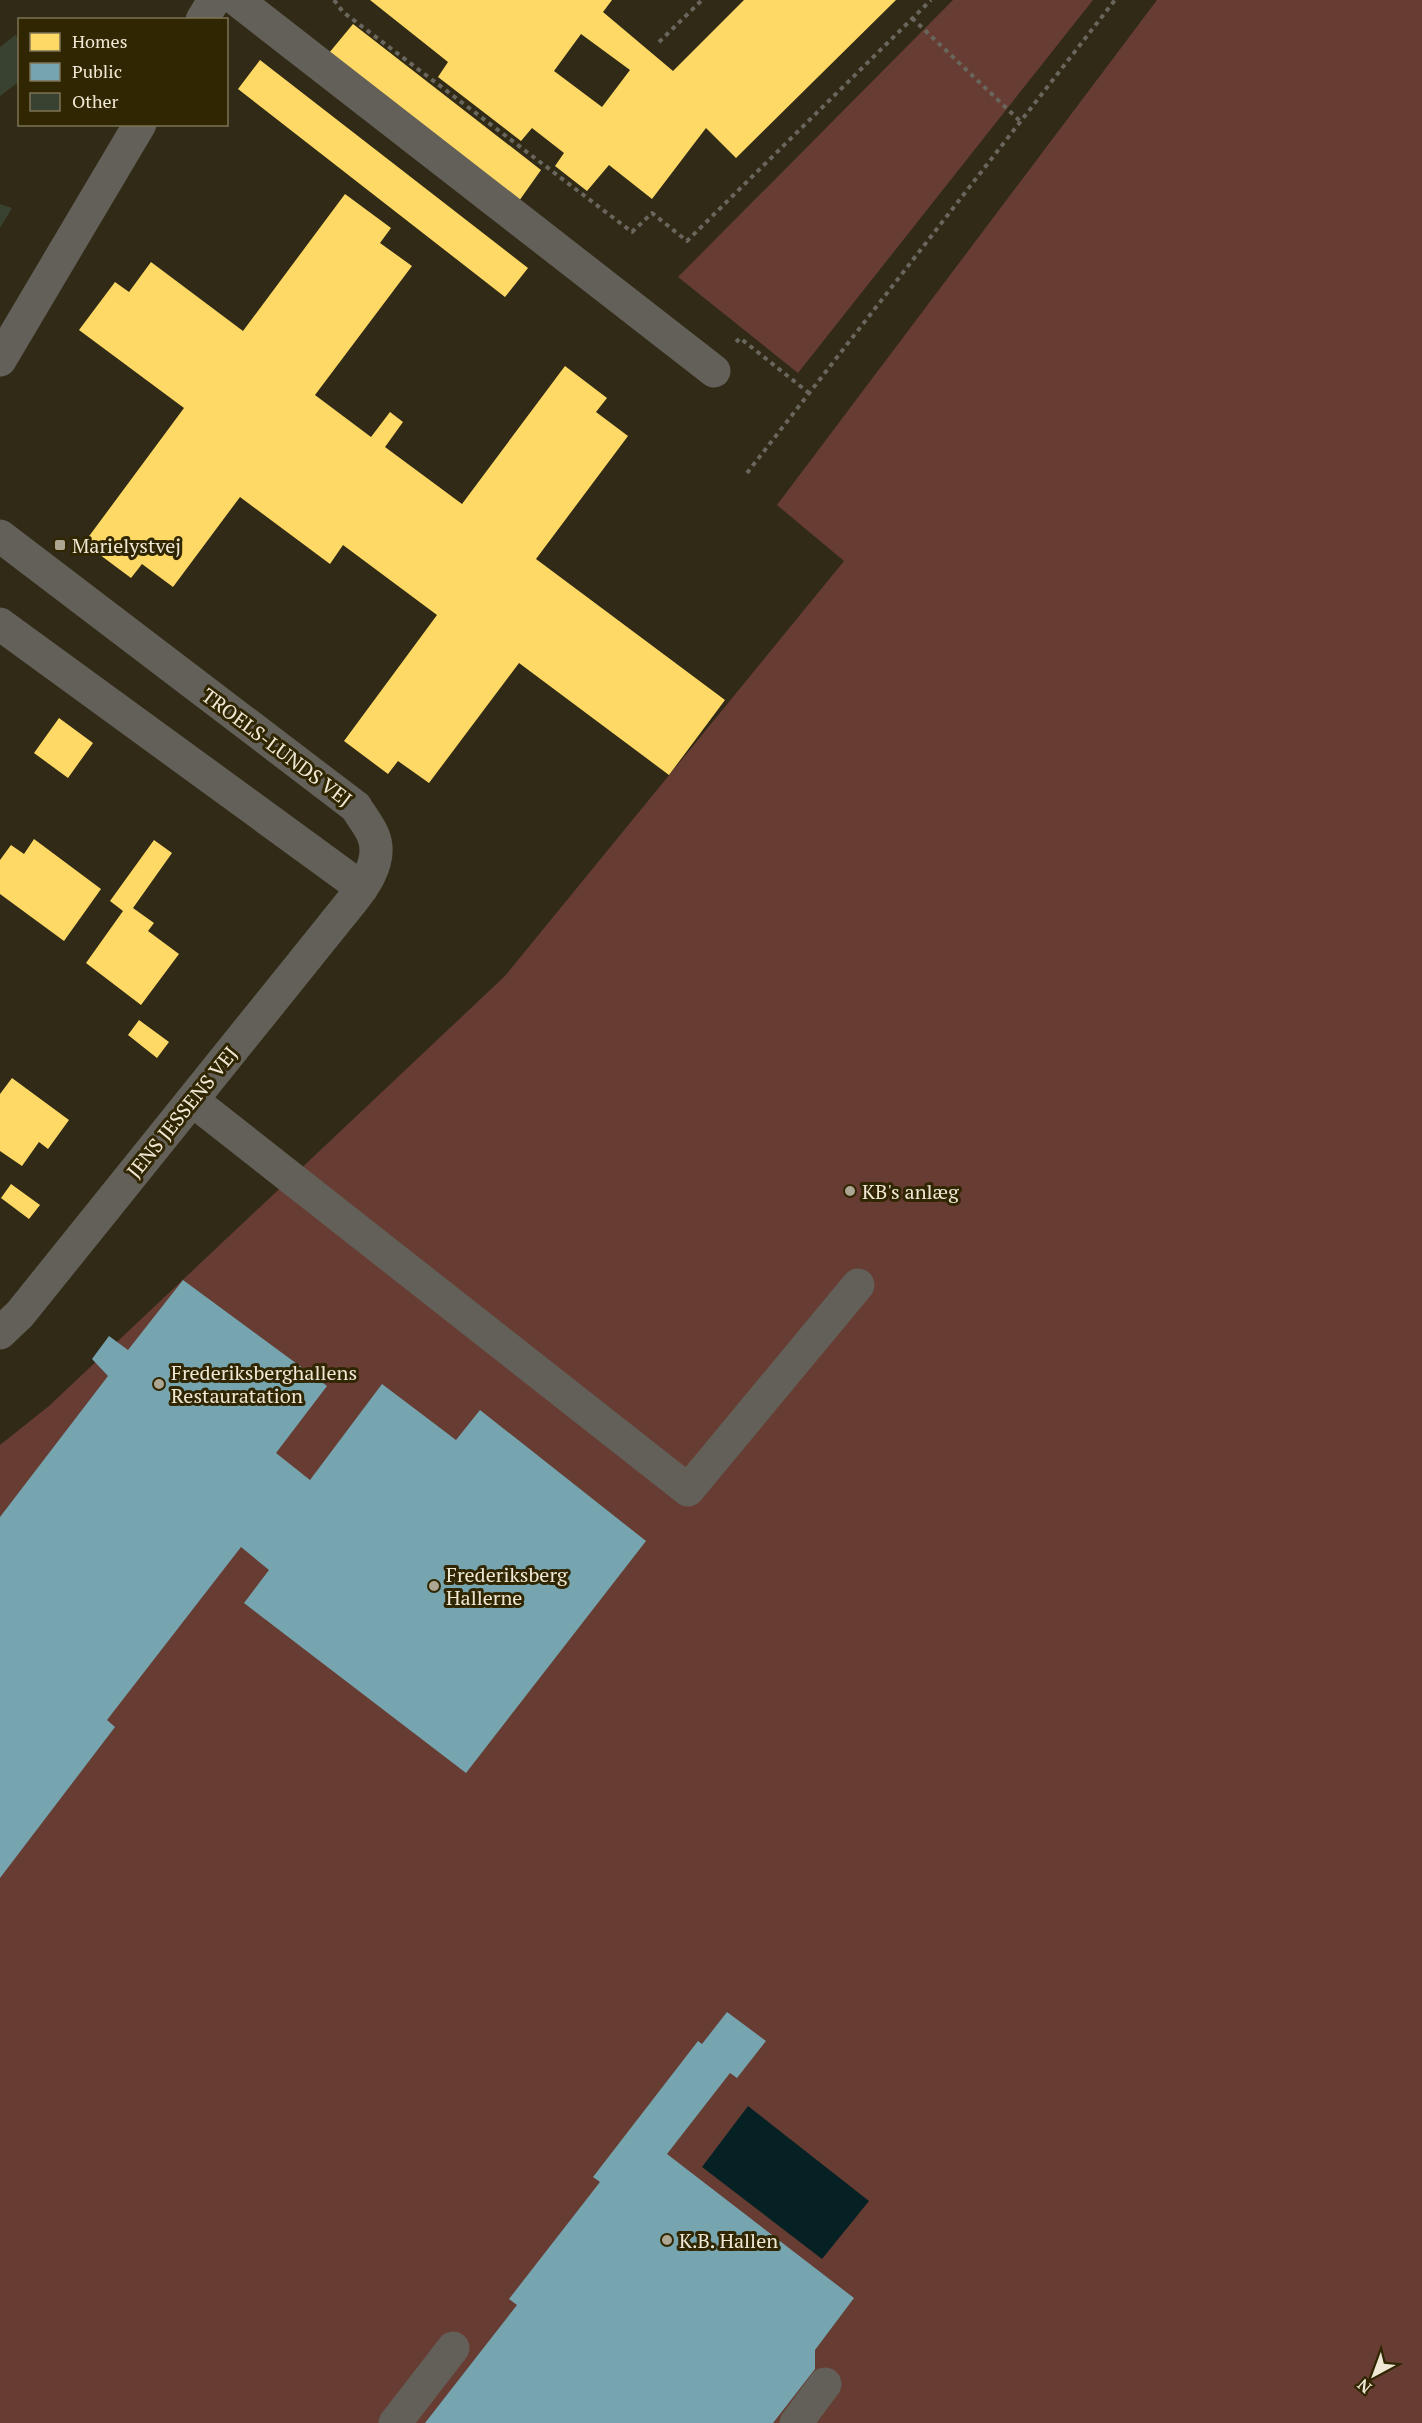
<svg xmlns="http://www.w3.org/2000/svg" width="1422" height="2423" font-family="'PT Serif',serif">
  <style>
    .green { fill: #673d33 }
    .water { fill: #062124 }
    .homes { fill: #ffd966; fill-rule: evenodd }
    .public { fill: #76a5af }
    .building { fill: #394231 }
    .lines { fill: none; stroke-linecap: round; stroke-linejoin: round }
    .path { stroke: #69665d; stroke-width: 4; stroke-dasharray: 4.5 4.5; stroke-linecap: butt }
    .minor { stroke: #626058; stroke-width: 33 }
    .poi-dot { fill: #aca692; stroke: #312602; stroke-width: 2 }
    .labels { text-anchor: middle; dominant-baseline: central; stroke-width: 6; stroke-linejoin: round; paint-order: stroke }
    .poi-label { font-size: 20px; fill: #efe8d5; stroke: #312602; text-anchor: start }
    .street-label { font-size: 20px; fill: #efe8d5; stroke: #312602 }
  </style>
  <rect width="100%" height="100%" fill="#302a16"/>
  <!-- green -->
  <path class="green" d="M953,0H1093L798,373L678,277Z
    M1157,0H1422V2423H0V1445L49,1406L505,976L844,561L777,505Z"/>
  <!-- water -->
  <path class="water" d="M748,2106L869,2201L822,2259L702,2167Z"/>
  <!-- homes -->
  <path class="homes" d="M370,0H612L603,12L673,71L744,0H896L736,158L706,128L652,199L609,165L587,191L555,166L564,153L532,128L521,141L438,77L448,62ZM581,34L630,70L602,107L554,71Z
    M353,24L541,170L519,201L329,53Z
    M260,60L528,268L505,297L238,89Z
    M345,194L391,228L380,243L412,266L315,395L371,437L390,412L403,422L385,447L462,504L565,366L607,398L596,412L628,436L536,559L725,700L669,775L519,663L429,783L398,761L388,774L344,741L437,615L343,545L330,564L240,497L173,587L142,564L131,578L84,543L184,408L79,330L115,282L129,292L151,262L243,331Z
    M59,718L93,743L68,778L34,753Z
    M34,839L101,889L64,941L0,894V860L11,845L24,854Z
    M154,840L172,853L133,908L154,923L148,931L179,954L141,1005L86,963L123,911L110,901Z
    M139,1020L169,1042L157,1058L128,1035Z
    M12,1078L69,1120L48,1149L39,1142L22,1166L0,1151V1094Z
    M11,1184L40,1205L29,1219L1,1198Z"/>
  <!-- public -->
  <path class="public" d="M183,1280L327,1386L276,1453L310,1480L382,1384L456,1440L480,1410L646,1541L466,1773L244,1603L269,1570L241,1547L107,1720L115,1727L0,1878V1517L108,1376L92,1359L109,1336L128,1350Z
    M727,2012L766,2041L737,2078L730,2073L667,2154L854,2298L815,2350V2369L773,2423H425L517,2305L509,2299L600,2182L593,2177L698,2041L702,2044Z"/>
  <!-- building -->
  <path class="building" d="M15,35L20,40V81L0,96V47Z
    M0,204L12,208L0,228Z"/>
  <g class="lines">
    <!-- path -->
    <path class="path" d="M334,0L343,12L632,232L652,213L687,241L931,0
      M912,18L1021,122
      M659,42L702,0
      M736,342L740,338L809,393
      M747,473L1115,0"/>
    <!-- minor -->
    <path class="minor" d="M237,0L714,371
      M202,20L214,0
      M0,360L140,124
      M0,536L356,807C361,816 369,825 373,835C387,868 350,902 332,926L20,1314L0,1333
      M0,624L362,888
      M192,1100L688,1490L858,1285
      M395,2423L453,2348
      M796,2423L825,2384"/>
  </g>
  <!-- markers -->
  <g class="poi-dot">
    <rect x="54" y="539" width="12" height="12" rx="3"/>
    <circle cx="850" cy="1191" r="6"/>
    <circle cx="159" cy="1384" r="6"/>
    <circle cx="434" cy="1586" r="6"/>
    <circle cx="667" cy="2240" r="6"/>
  </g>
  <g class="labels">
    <!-- poi labels -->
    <g class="poi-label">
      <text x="72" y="545">Marielystvej</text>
      <text x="862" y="1191">KB's anlæg</text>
      <text x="171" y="1372">Frederiksberghallens<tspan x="171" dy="23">Restauratation</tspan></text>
      <text x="446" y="1574">Frederiksberg<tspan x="446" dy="23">Hallerne</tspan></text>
      <text x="679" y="2240">K.B. Hallen</text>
    </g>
    <!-- street labels -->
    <g class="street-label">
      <text transform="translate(277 747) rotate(37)">TROELS-LUNDS VEJ</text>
      <text transform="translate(182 1112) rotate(-51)">JENS JESSENS VEJ</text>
    </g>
  </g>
  <!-- legend -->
  <rect x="18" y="18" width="210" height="108" fill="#312602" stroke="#7d7456" stroke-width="1.5"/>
  <rect x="30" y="33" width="30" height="18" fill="#ffd966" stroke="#7d7456" stroke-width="1.5"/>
  <text x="72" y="48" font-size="18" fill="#efe8d5">Homes</text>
  <rect x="30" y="63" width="30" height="18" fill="#76a5af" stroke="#7d7456" stroke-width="1.5"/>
  <text x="72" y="78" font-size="18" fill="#efe8d5">Public</text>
  <rect x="30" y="93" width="30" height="18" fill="#394231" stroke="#7d7456" stroke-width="1.5"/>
  <text x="72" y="108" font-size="18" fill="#efe8d5">Other</text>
  <!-- north arrow -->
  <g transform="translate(1374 2375) rotate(221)" stroke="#312602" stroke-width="4.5" paint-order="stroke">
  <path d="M0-4.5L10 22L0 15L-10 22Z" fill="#efe8d5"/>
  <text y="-9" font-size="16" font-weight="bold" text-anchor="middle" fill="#efe8d5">N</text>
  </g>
</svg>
